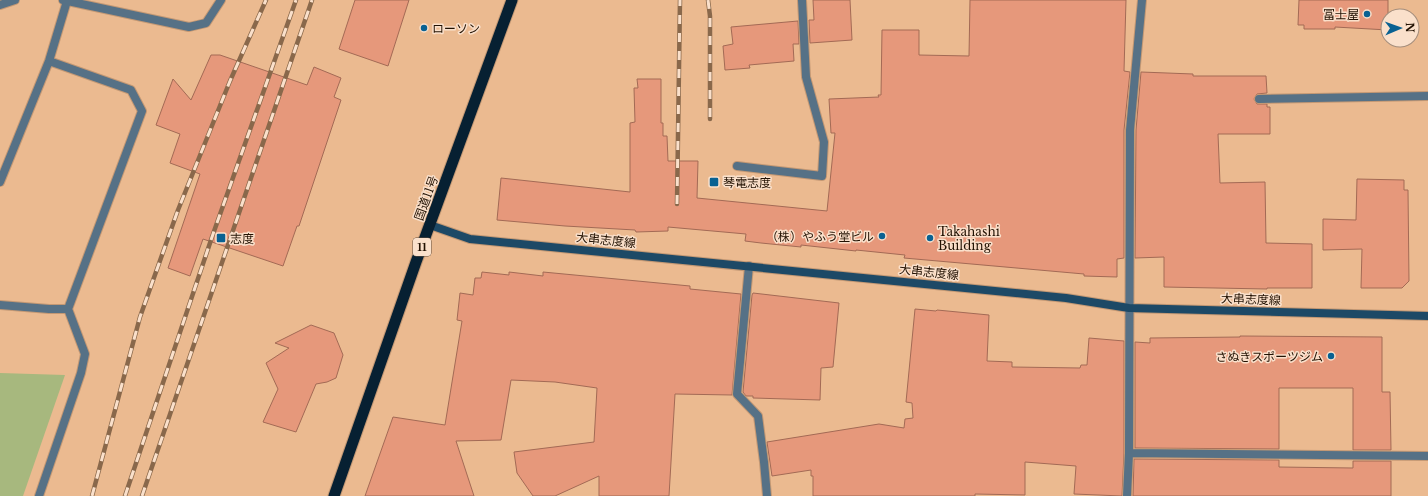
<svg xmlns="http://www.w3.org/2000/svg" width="1428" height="496" font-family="'Libre Baskerville','Noto Sans JP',serif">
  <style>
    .green { fill: #a7b87e }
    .building { fill: #e6987b; stroke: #a36a55 }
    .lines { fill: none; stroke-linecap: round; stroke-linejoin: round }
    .service-casing { stroke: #c39874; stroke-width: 10 }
    .minor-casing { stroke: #c39874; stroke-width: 10 }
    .secondary-casing { stroke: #c39874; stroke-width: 10 }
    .trunk-casing { stroke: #c39874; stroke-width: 13 }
    .service { stroke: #567186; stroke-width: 8 }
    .minor { stroke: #567186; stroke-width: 8 }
    .secondary { stroke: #1d4966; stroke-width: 8 }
    .trunk { stroke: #072032; stroke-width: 11 }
    .rail-casing { stroke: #89684b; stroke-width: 4.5 }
    .rail { stroke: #fae0cb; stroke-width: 3; stroke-dasharray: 9; stroke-linecap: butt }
    .poi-dot { fill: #096192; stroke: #fae0cb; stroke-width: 1.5 }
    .labels { text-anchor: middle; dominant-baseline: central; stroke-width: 3; stroke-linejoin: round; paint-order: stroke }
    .shield { fill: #fae0cb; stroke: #634f3e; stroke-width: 1 }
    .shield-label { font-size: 11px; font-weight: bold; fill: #221102 }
    .poi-label { font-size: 12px; fill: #221102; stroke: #fae0cb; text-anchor: start }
    .street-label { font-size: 12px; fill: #221102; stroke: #fae0cb }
  </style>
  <rect width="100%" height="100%" fill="#ebba90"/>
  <!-- green -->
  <path class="green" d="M0,373L65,375L23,496H0Z"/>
  <!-- building -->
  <path class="building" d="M355,0H409L388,66L339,49Z
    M813,0H850L852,40L810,43L809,20H814Z
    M970,0H1126L1124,71L1130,72L1124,130V258L1117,259V277L1084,276V274L904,258L905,255L856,250V251L801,245V247L761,243L745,241L746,234L668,227V231L636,232L635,230L565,226L497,220L501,178L630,192V123L635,122L634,88H638L637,79H661V123H663V136H667L668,161H698L697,198L827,211L835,133H831L829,99L879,97L878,95H881L882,30H919V55L969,56Z
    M1299,0H1388V30L1335,27V29H1304V25H1298Z
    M798,21L799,44H793L794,61L749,65L750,68L725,70L723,46L733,44L731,27Z
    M211,55H220L307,85L314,67L341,78L334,97L341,100L299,226H297L283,266L203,239L190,276L168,268L200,174L170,163L180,134L156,125L173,79L191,100Z
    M1141,72L1193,74V76H1266L1267,93L1257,94L1254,99L1257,104H1267V107H1270V134H1218L1220,183L1265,182L1266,243L1312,244V288H1267V289L1164,287V257L1135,258L1136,130Z
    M1357,179L1404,180V190H1408L1409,281L1402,288H1361L1362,249L1323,250V219L1356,220Z
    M482,272L509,275V272L543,276V272L690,286V289L741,294L732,395L675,394L669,496H599V476L555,496H533L517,473L514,452L594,442L597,388L555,382L511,380L501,440L456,441L474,496H365L393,417L445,425L462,321L457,320L460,293L473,295L475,278H481Z
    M753,293L839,303L833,367L821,368L820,400L753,398V396H746L743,392L752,295Z
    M915,309L936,311L937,310L989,315L987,361L1012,362V367L1080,368L1081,365H1087L1089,338L1124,341V453L1122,496L1074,494L1076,466L1025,462V495L975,494V496H813V476H811V470L772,476L767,442L879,424L904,428L905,419L913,418L912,403L906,402Z
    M311,325L334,333L343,355L336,378L327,382L316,384L296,432L263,422L278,389L266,363L289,348L275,343Z
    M1240,336L1382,337V392H1390L1391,450H1353V388H1279V449L1135,448V342L1150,343V338L1240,337Z
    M1134,459L1279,460V467L1353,468V461H1391V496H1133Z"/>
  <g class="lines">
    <!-- service casing -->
    <g class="service-casing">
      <path id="service" d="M1259,99L1428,96"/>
    </g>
    <!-- minor casing -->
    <g class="minor-casing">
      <path id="minor" d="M63,0L189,27L206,23L221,0
        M0,5L15,0
        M737,166L822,176L824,142L806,77L802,0
        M0,182L49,61L67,1
        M749,266L737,394L758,416L764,462L767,496
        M0,305L49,309H68L142,111L131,90L49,61
        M1129,453L1428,456
        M39,496L81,373L85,354L68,309
        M1127,496L1129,453L1130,130L1142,0"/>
    </g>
    <!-- secondary casing -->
    <g class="secondary-casing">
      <path id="secondary" d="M430,225L470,239L1066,298L1129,308L1428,316"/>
    </g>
    <!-- trunk casing -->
    <g class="trunk-casing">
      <path id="trunk" d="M334,496L416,262L512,0"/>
    </g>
    <!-- service -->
    <use href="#service" class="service"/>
    <!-- minor -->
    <use href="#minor" class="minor"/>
    <!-- secondary -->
    <use href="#secondary" class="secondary"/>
    <!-- trunk -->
    <use href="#trunk" class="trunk"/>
    <!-- rail casing -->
    <g class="rail-casing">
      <path id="rail" d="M708,0L710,16V119
        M677,204L680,0
        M92,496L140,317L178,210L230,81L266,0
        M125,496L212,237L296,0
        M142,496L312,0"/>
    </g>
    <!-- rail -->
    <use href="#rail" class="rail"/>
  </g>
  <!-- markers -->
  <g class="poi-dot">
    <circle cx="1367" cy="14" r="4"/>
    <circle cx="424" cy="28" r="4"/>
    <rect x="709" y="177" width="10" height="10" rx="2"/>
    <circle cx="882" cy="236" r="4"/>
    <rect x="216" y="233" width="10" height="10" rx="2"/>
    <circle cx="930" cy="238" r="4"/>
    <circle cx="1331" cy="356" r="4"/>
  </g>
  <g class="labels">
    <!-- shield labels -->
    <rect class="shield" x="413" y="238" width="18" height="18" rx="3"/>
    <g class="shield-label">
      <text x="422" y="247">11</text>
    </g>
    <!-- poi labels -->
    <g class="poi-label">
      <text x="1359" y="14" text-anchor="end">冨士屋</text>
      <text x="432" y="28">ローソン</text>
      <text x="723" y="182">琴電志度</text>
      <text x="938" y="231">Takahashi<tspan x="938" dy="14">Building</tspan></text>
      <text x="874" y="236" text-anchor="end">（株）やふう堂ビル</text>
      <text x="230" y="238">志度</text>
      <text x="1323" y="356" text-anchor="end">さぬきスポーツジム</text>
    </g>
    <!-- street labels -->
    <g class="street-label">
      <text transform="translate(426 198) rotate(-70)">国道11号</text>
      <text transform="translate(606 240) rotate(6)">大串志度線</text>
      <text transform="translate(929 272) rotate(6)">大串志度線</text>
      <text transform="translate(1251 299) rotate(2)">大串志度線</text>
    </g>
  </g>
  <!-- north arrow -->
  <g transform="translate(1400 28) rotate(88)"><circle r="19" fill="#fae0cb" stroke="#a48d7b"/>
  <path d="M0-3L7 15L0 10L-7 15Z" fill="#096192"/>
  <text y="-6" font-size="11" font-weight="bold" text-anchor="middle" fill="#221102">N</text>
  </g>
</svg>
